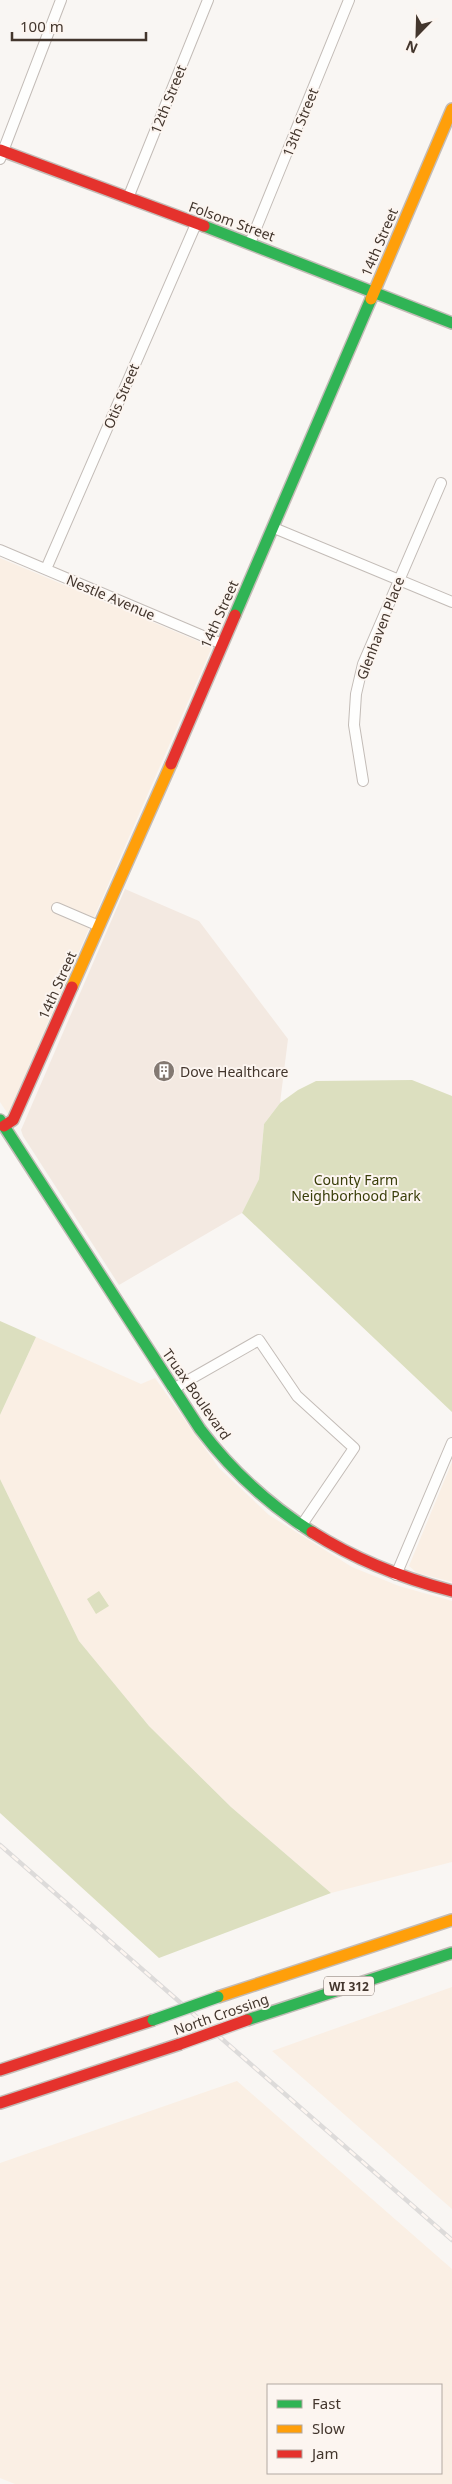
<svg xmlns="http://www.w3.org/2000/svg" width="452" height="2484" font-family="'Noto Sans',sans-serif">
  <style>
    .built { fill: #f3e9e1 }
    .industrial { fill: #faefe4; fill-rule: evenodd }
    .green { fill: #dcdfbf }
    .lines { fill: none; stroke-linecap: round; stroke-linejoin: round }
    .street-casing { stroke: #c3bcb7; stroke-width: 12 }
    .fast-casing { stroke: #c3bcb7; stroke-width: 14 }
    .slow-casing { stroke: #c3bcb7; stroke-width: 14 }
    .jam-casing { stroke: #c3bcb7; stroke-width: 14 }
    .street { stroke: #fefefd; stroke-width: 10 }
    .fast { stroke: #30b455; stroke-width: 11 }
    .slow { stroke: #ff9f0a; stroke-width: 11 }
    .jam { stroke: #e5322d; stroke-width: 11 }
    .rail-casing { stroke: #dddbda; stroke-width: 4.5 }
    .rail { stroke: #fcf5f0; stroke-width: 2.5; stroke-dasharray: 8; stroke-linecap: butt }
    .fast-bridge-casing { stroke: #d3d0cd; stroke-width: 14; stroke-linecap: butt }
    .jam-bridge-casing { stroke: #d3d0cd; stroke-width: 14; stroke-linecap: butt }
    .fast-bridge { stroke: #30b455; stroke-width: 11 }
    .jam-bridge { stroke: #e5322d; stroke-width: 11 }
    .labels { text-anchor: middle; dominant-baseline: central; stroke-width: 4; stroke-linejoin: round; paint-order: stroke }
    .shield { fill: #fcf5f0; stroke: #7a6f68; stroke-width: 1 }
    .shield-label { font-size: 12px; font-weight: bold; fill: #43362d }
    .street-label { font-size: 14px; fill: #43362d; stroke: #fcf5f0 }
    .poi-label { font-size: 14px; fill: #43362d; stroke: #fcf5f0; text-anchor: start }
    .park-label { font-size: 14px; fill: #393e09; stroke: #fcf5f0 }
  </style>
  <rect width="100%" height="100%" fill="#f9f6f3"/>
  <!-- built -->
  <path class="built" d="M125,889L199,921L288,1039L280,1103L264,1124L259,1179L242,1213L119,1285L23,1136L21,1130Z"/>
  <!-- industrial -->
  <path class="industrial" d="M0,558L212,647L8,1114L0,1102Z
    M36,1337L141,1384L155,1378L219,1468L269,1515L352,1567L399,1586L452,1601V1862L331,1893L231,1807L149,1726L79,1641L0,1479V1415Z
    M452,1462V1582L417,1573L409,1566Z
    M452,1987V2209L272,2051Z
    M237,2081L452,2269V2484H15L0,2478V2163ZM268,2385H441V2473H268Z"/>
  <!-- green -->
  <path class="green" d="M412,1080L452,1096V1412L242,1213L259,1179L264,1124L280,1103L298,1090L316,1081Z
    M0,1321L36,1337L0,1415Z
    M0,1479L79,1641L149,1726L231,1807L331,1893L159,1958L0,1813Z
    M99,1591L109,1606L96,1614L87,1599Z"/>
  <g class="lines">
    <!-- street casing -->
    <g class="street-casing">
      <path id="street" d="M0,159L61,0
        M128,198L208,0
        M250,243L349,0
        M274,528L452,602
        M0,550L222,644
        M46,569L196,224
        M363,781L354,725L356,694L363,664L441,483
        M57,908L99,926
        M173,1389L259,1340L297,1396L354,1448L301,1526
        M396,1575L452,1443"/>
    </g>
    <!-- fast casing -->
    <g class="fast-casing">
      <path id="fast" d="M204,226L452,323
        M235,615L371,299
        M0,1120L200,1429C231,1470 269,1505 312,1532
        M247,2020L452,1953"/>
    </g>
    <!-- slow casing -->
    <g class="slow-casing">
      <path id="slow" d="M371,299L452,109
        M72,987L171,764
        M218,1997L452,1920"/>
    </g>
    <!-- jam casing -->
    <g class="jam-casing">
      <path id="jam" d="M0,150L204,226
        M171,764L235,615
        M4,1126L13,1120L72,987
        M312,1532C356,1560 402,1578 452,1591
        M0,2070L153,2020
        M0,2103L180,2044"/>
    </g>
    <!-- street -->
    <use href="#street" class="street"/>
    <!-- fast -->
    <use href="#fast" class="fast"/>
    <!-- slow -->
    <use href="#slow" class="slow"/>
    <!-- jam -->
    <use href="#jam" class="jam"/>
    <!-- rail casing -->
    <g class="rail-casing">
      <path id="rail" d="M0,1845L452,2240"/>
    </g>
    <!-- rail -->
    <use href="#rail" class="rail"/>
    <!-- fast-bridge casing -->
    <g class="fast-bridge-casing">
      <path id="fast-bridge" d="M153,2020L218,1997"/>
    </g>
    <!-- jam-bridge casing -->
    <g class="jam-bridge-casing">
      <path id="jam-bridge" d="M180,2044L247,2020"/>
    </g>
    <!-- fast-bridge -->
    <use href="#fast-bridge" class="fast-bridge"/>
    <!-- jam-bridge -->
    <use href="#jam-bridge" class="jam-bridge"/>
  </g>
  <!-- icons -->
  <defs>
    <g id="building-disc" transform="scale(1.125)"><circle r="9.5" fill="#837972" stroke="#fcf5f0"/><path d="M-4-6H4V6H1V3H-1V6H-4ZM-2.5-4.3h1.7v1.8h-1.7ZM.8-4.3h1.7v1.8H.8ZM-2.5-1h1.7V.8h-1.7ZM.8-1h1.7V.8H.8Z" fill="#fff"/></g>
  </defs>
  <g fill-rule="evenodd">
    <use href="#building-disc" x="164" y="1071"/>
  </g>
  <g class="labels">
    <!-- shield labels -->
    <rect class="shield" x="324" y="1976.5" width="50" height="19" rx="4"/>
    <g class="shield-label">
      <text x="349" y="1986">WI 312</text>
    </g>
    <!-- street labels -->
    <g class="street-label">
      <text transform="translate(168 99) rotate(-68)">12th Street</text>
      <text transform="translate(300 122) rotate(-68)">13th Street</text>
      <text transform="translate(232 221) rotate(20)">Folsom Street</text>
      <text transform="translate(379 242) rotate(-67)">14th Street</text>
      <text transform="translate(121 396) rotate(-67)">Otis Street</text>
      <text transform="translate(111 597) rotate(23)">Nestle Avenue</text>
      <text transform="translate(219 614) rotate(-66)">14th Street</text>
      <text transform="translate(380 628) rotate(-69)">Glenhaven Place</text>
      <text transform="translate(57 985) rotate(-66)">14th Street</text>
      <text transform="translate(197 1394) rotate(55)">Truax Boulevard</text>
      <text transform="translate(221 2014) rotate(-19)">North Crossing</text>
    </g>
    <!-- poi labels -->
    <g class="poi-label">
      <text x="180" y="1071">Dove Healthcare</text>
    </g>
    <!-- park labels -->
    <g class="park-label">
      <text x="356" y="1179">County Farm<tspan x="356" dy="16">Neighborhood Park</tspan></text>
    </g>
  </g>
  <!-- legend -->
  <rect x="267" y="2384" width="175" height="90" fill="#fcf5f0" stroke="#b2a9a2"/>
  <rect x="277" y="2400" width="25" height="8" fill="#30b455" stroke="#b2a9a2"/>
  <text x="312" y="2409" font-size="15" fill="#43362d">Fast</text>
  <rect x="277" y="2425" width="25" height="8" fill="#ff9f0a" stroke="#b2a9a2"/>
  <text x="312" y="2434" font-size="15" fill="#43362d">Slow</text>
  <rect x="277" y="2450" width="25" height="8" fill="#e5322d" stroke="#b2a9a2"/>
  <text x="312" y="2459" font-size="15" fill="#43362d">Jam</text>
  <!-- north arrow -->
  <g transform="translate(417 35) rotate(203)" stroke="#fcf5f0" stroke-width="4" paint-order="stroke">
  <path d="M0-4L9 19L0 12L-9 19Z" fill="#43362d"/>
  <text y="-8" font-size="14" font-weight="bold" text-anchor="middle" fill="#43362d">N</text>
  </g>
  <!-- scale -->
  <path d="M12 32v8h134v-8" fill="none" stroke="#43362d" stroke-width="2.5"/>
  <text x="20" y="32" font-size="15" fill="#43362d" stroke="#fcf5f0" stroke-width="4" paint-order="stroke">100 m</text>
</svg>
